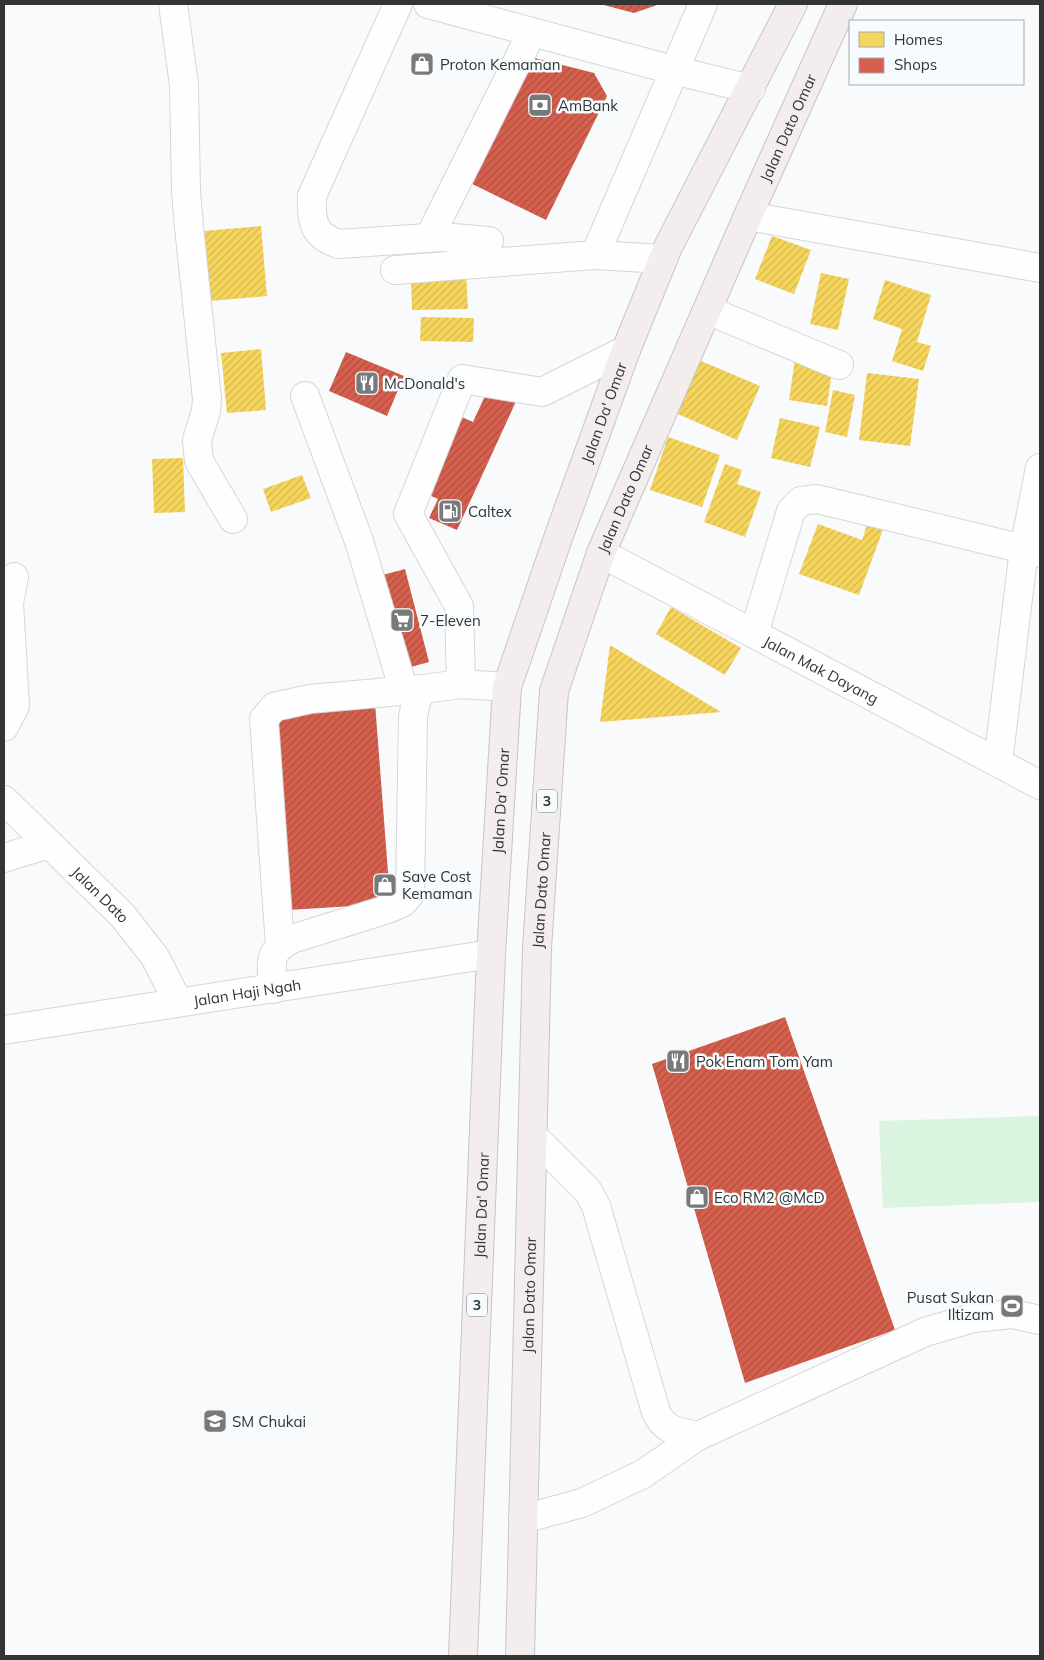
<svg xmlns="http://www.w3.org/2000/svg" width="1044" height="1660" font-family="Mulish,sans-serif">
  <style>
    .garden { fill: #daf4df }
    .homes { fill: url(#homes-hatch) }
    .shops { fill: url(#shops-hatch) }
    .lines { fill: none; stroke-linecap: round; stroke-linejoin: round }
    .minor-casing { stroke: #d4d6d8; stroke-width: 30 }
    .highway-casing { stroke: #cac3c6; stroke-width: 30 }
    .minor { stroke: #fefeff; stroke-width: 28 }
    .highway { stroke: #f4edee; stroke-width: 28 }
    .labels { text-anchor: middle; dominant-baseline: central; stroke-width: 5; stroke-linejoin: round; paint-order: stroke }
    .shield { fill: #f6fbfe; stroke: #6d7072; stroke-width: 1 }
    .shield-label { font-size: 14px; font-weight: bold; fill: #323436 }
    .poi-label { font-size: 15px; fill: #323436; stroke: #f6fbfe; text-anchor: start }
    .street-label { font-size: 15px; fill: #323436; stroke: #f6fbfe }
  </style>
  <defs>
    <pattern id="homes-hatch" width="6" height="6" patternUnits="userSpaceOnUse" patternTransform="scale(1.25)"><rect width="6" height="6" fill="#f6d55c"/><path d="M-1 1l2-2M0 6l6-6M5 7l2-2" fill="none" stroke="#d3b751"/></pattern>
    <pattern id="shops-hatch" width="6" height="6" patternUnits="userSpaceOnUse" patternTransform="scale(1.25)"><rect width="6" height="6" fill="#d6604d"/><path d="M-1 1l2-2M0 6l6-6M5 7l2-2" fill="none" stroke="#ae5041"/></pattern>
  </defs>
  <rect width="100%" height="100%" fill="#f8fafc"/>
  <!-- garden -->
  <path class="garden" d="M1040,1116V1202L883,1208L879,1121Z"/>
  <!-- homes -->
  <path class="homes" d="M261,226L267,296L210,301L204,231Z
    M772,236L811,250L794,294L755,279Z
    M466,271L468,309L412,310L411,273Z
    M821,273L849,279L838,330L810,324Z
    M885,280L931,295L917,342L931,346L923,371L892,361L902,329L873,319Z
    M421,317L474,318L473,342L420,341Z
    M261,349L266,410L227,413L221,353Z
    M694,358L760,386L737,440L671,411Z
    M795,359L833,364L827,406L789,400Z
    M867,373L919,379L910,446L859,440Z
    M833,390L855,395L847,437L825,432Z
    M780,418L820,427L810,467L771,458Z
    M668,437L720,455L702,507L650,490Z
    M183,458L185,512L154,513L152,459Z
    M725,464L742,470L737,484L761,492L745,537L704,522Z
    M302,475L311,498L271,512L263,489Z
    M869,519L885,524L859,595L799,574L818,524L862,540Z
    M671,607L741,648L725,675L656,634Z
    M610,645L721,712L600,722Z"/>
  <!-- shops -->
  <path class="shops" d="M600,4H660L634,13Z
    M523,55L594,73L607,96L546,220L462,179Z
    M346,352L404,376L387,416L329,391Z
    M490,385L518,397L457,530L429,518L438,499L411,487L446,410L473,422Z
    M405,569L429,662L400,670L375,577Z
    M375,703L389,885L369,905L288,910L274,710Z
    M785,1017L895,1330L745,1383L652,1064Z"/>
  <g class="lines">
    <!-- minor casing -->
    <g class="minor-casing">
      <g id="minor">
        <path d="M173,4L184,85L186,191L189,227L207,399L206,411L197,440L199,461L233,519"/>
        <path d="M398,4L312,196C311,221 313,236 339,244L441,237L489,241"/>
        <path d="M428,4L673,70L751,89"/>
        <path d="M748,216L1040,268"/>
        <path d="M429,238L532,32"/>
        <path d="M595,255L703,4"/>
        <path d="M395,270L595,255L663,259"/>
        <path d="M707,310L839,365"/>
        <path d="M305,396L359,541L404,691"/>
        <path id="s1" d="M601,553L1040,785"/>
        <path d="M754,633L791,511L801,501L817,499L1040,553"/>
        <path d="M461,684L459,606L408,514L462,379L542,392L626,350"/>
        <path d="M4,727L15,706L9,603L14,577"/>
        <path d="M998,763L1024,549L1040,468"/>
        <path id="s2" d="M4,800L123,916L155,957L178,1002"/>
        <path d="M4,858L49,844"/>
        <path d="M280,946L264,719L274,707L310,699L423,689"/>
        <path d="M273,989C272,962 266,953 292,939L388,909L402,903L410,894L413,717L416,701L423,689L461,684L507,687"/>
        <path id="s3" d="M4,1030L491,954"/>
        <path d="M533,1136L588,1191L596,1206L656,1412C665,1432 678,1431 698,1436L925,1332L973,1318L1012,1314L1040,1320"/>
        <path d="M523,1519L582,1503L643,1474L698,1436"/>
      </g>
    </g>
    <!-- highway casing -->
    <g class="highway-casing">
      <g id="highway">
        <path id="s4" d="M463,1656L491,954L507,687L558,538L626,350L668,247L793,4"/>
        <path id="s5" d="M520,1656L537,948L554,691L601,553L748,216L843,4"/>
      </g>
    </g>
    <!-- minor -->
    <use href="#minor" class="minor"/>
    <!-- highway -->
    <use href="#highway" class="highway"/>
  </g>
  <!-- icons -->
  <defs>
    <g id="shop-square" transform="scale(1.25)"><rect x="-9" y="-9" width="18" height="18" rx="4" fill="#77797b" stroke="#f6fbfe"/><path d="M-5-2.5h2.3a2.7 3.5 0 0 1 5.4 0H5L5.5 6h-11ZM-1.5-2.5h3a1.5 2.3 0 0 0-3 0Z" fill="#fff"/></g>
    <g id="bank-square" transform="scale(1.25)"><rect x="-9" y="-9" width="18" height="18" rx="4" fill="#77797b" stroke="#f6fbfe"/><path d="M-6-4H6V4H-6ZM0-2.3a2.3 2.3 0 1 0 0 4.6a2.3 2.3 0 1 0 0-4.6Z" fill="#fff"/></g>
    <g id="restaurant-square" transform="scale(1.25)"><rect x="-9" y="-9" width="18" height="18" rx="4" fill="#77797b" stroke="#f6fbfe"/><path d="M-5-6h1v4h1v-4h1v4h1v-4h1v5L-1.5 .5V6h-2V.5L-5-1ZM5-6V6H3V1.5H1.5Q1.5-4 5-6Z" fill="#fff"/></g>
    <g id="fuel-square" transform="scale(1.25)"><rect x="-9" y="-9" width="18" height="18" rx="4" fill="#77797b" stroke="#f6fbfe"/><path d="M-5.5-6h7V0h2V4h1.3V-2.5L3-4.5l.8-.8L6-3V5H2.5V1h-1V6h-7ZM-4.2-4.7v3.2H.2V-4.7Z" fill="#fff"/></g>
    <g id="supermarket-square" transform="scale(1.25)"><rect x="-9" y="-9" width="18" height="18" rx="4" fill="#77797b" stroke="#f6fbfe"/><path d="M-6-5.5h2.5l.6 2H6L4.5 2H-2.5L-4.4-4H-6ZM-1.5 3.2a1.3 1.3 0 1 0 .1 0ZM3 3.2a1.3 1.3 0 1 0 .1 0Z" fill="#fff"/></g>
    <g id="stadium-square" transform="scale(1.25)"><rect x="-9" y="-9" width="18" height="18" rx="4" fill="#77797b" stroke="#f6fbfe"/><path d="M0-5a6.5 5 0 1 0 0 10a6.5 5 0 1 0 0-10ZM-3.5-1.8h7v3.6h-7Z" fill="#fff"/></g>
    <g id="school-square" transform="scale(1.25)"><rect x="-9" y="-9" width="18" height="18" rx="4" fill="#77797b" stroke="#f6fbfe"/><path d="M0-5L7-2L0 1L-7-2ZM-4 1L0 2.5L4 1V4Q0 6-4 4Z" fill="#fff"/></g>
  </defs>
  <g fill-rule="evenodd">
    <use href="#shop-square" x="422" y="64"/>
    <use href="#bank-square" x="540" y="105"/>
    <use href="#restaurant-square" x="367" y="383"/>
    <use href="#fuel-square" x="450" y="511"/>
    <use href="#supermarket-square" x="402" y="620"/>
    <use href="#shop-square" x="385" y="885"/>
    <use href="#restaurant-square" x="678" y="1061"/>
    <use href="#shop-square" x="697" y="1197"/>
    <use href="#stadium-square" x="1012" y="1306"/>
    <use href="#school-square" x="215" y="1421"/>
  </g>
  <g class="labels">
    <!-- shield labels -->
    <g class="shield">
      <rect x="537" y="789.5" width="20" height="23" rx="4"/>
      <rect x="467" y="1293.5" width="20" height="23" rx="4"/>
    </g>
    <g class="shield-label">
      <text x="547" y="801">3</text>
      <text x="477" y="1305">3</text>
    </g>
    <!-- poi labels -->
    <g class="poi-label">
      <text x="440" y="64">Proton Kemaman</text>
      <text x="558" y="105">AmBank</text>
      <text x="384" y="383">McDonald's</text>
      <text x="468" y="511">Caltex</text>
      <text x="420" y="620">7-Eleven</text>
      <text x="402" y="876">Save Cost<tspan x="402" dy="17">Kemaman</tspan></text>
      <text x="696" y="1061">Pok Enam Tom Yam</text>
      <text x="714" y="1197">Eco RM2 @McD</text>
      <text x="994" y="1297" text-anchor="end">Pusat Sukan<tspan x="994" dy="17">Iltizam</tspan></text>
      <text x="232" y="1421">SM Chukai</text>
    </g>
    <!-- street labels -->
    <g class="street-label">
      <text stroke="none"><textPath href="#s5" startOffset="1576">Jalan Dato Omar</textPath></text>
      <text stroke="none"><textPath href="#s4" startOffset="1261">Jalan Da' Omar</textPath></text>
      <text stroke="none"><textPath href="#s5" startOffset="1171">Jalan Dato Omar</textPath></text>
      <text stroke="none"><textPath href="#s1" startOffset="249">Jalan Mak Dayang</textPath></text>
      <text stroke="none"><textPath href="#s4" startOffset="856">Jalan Da' Omar</textPath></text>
      <text stroke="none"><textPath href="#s5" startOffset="766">Jalan Dato Omar</textPath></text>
      <text stroke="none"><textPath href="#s2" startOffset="135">Jalan Dato</textPath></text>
      <text stroke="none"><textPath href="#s3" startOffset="246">Jalan Haji Ngah</textPath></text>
      <text stroke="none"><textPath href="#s4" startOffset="451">Jalan Da' Omar</textPath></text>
      <text stroke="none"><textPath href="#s5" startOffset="361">Jalan Dato Omar</textPath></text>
    </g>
  </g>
  <!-- border -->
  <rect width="1044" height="1660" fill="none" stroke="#323436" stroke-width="10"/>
  <!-- legend -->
  <rect x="849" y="20" width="175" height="65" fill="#f6fbfe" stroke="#a8abae"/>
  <rect x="859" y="32" width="25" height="15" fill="#f6d55c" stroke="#a8abae"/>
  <text x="894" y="45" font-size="15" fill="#323436">Homes</text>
  <rect x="859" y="58" width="25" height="15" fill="#d6604d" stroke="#a8abae"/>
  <text x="894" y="70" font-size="15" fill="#323436">Shops</text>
</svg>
